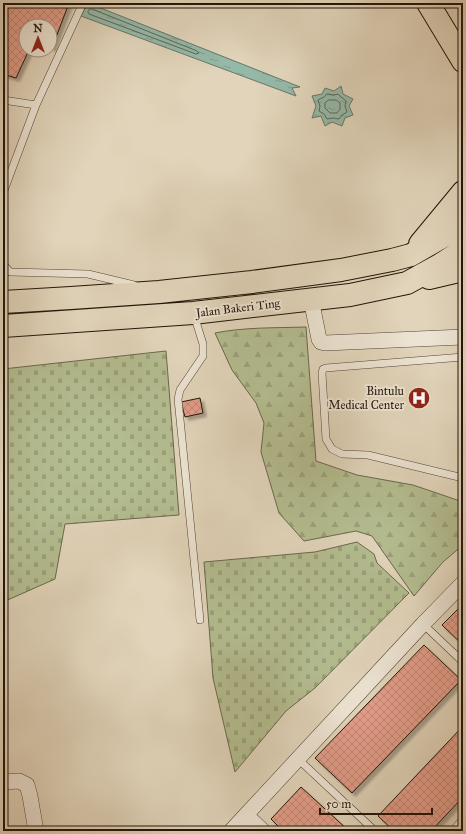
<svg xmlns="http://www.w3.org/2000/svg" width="466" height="834" font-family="'IM FELL Great Primer',serif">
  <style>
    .forest { fill: url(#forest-firs); stroke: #6a684c }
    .cemetery { fill: url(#cemetery-stones); stroke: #6a684c }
    .water { fill: url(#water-ripples); stroke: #677769 }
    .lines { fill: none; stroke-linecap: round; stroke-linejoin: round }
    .shore { stroke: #5c6658; stroke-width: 1 }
    .building { fill: url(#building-cross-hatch); stroke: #221408; filter: url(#shadow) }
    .service-casing { stroke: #524434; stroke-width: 8 }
    .minor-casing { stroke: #524434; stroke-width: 16 }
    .primary-casing { stroke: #221408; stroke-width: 24 }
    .service { stroke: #ece3d2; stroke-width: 7 }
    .minor { stroke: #ece3d2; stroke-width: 15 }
    .primary { stroke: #e1d4ba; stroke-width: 22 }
    .labels { text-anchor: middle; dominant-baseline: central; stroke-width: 4; stroke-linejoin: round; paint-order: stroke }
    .street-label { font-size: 12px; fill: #221408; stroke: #ece3d2 }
    .poi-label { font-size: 12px; fill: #221408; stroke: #ece3d2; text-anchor: end }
  </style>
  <defs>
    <pattern id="forest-firs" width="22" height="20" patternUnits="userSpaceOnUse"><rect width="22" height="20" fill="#b3bc8f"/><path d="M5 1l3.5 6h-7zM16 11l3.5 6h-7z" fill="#9aa17a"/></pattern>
    <pattern id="cemetery-stones" width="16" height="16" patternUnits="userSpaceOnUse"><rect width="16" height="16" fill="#b3bc8f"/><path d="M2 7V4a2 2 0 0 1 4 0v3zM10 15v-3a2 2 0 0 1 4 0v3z" fill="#9aa17a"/></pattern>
    <pattern id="water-ripples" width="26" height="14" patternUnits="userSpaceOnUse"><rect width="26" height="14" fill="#95b9a9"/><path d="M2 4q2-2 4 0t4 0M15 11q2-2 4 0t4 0" fill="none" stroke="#809e90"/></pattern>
    <pattern id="building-cross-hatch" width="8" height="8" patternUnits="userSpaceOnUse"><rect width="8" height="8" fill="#e39d89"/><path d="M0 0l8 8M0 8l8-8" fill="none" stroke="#c28675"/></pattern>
    <filter id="shadow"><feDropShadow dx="3.5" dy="3.5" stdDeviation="1" flood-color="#0004"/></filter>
  </defs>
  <rect width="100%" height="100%" fill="#e1d4ba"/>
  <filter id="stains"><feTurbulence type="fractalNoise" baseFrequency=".005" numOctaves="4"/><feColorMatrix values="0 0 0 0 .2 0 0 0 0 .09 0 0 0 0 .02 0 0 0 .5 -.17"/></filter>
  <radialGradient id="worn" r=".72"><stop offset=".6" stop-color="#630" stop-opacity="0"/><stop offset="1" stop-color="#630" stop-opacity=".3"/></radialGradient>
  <!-- forest -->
  <path class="forest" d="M306,327L316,461L357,475L413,485L463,502V545L443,562L414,596L372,536L356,531L304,541L279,513L261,452L264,423L256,403L232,370L215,333C245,327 276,328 306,327Z"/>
  <!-- cemetery -->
  <path class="cemetery" d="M166,351L179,515L65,524L55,579L3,602V369Z
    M357,542L374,554L377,563L409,593L315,688L286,711L235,772L213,678L204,562L315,552Z"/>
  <!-- water -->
  <path class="water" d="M88,3L300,87L292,88L296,96L81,16Z
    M341,86L343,94L353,99L349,106L353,115L345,118L342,126L332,122L325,126L321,116L312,118L316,106L312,96L322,94L325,88L334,91Z"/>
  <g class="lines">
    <!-- shore -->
    <path class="shore" d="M90,9H92L197,51L199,53L196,54L89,14L88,12Z
      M327,94L334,95L338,94L341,97L346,101L345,106L347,112L342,115L339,119L333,118L327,119L324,114L319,111L320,106L318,100L324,97Z
      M329,100H336L340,103V109L337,113H330L325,108V103Z"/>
  </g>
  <!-- building -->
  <path class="building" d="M3,3H69L52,48L50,47V26H26V50H29L16,78L3,74Z
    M200,398L203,413L185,417L181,402Z
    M463,604V645L442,625Z
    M424,645L461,680L352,793L315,758Z
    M463,726V797L431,831H394L378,816Z
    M301,787L349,831H283L271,819Z"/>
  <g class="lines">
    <!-- service casing -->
    <g class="service-casing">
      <path id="service" d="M3,100L36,105
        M3,193L36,105L83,3
        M3,264L10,272L88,274L134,285
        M194,315L203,344V356L180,390L178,399L200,620
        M463,357L326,368L323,369L322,373L326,439L332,449L342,454L368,455L463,478
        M423,624L463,662
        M298,759L375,831"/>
    </g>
    <!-- minor casing -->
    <g class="minor-casing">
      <path id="minor" d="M311,299L319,339L321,342L325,343L463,337
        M3,782L19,781L27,785L30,796L36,831
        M246,815L263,831
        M231,831L423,624L463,583
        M458,831L463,825"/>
    </g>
    <!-- primary casing -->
    <g class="primary-casing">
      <path id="primary" d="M428,3L463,61
        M420,244L463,192
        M429,278L463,270
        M3,302L71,298L159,292L252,282L341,270L392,260L411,255L463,225
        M3,326L193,313L350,295L407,283L438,266L463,250"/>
    </g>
    <!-- service -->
    <use href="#service" class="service"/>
    <!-- minor -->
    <use href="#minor" class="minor"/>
    <!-- primary -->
    <use href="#primary" class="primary"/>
  </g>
  <!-- icons -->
  <defs>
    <g id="hospital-disc" transform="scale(1.15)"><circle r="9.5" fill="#8f2418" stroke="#ece3d2"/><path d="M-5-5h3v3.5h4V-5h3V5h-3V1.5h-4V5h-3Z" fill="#fff"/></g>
  </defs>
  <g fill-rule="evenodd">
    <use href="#hospital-disc" x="419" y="398"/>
  </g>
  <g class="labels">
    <!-- street labels -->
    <g class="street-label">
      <text transform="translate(238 308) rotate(-7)">Jalan Bakeri Ting</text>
    </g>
    <!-- poi labels -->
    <g class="poi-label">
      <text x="404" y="391">Bintulu<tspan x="404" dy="14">Medical Center</tspan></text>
    </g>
  </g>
  <!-- margin -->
  <rect width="466" height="834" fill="none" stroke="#e1d4ba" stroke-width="16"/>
  <rect x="4" y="4" width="458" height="826" fill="none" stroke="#221408" stroke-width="2"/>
  <rect x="8" y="8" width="450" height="818" fill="none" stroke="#221408"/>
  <!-- north arrow -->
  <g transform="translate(38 38)"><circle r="19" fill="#ece3d2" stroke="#9b9081"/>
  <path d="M0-3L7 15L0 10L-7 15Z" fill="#8f2418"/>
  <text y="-6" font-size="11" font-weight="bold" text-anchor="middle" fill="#221408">N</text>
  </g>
  <!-- scale -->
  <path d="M320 808v6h112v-6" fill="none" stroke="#221408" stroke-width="2"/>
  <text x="326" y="808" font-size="12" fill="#221408" stroke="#ece3d2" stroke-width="3" paint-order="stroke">50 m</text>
  <rect width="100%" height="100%" filter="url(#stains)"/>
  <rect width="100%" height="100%" fill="url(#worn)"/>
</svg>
